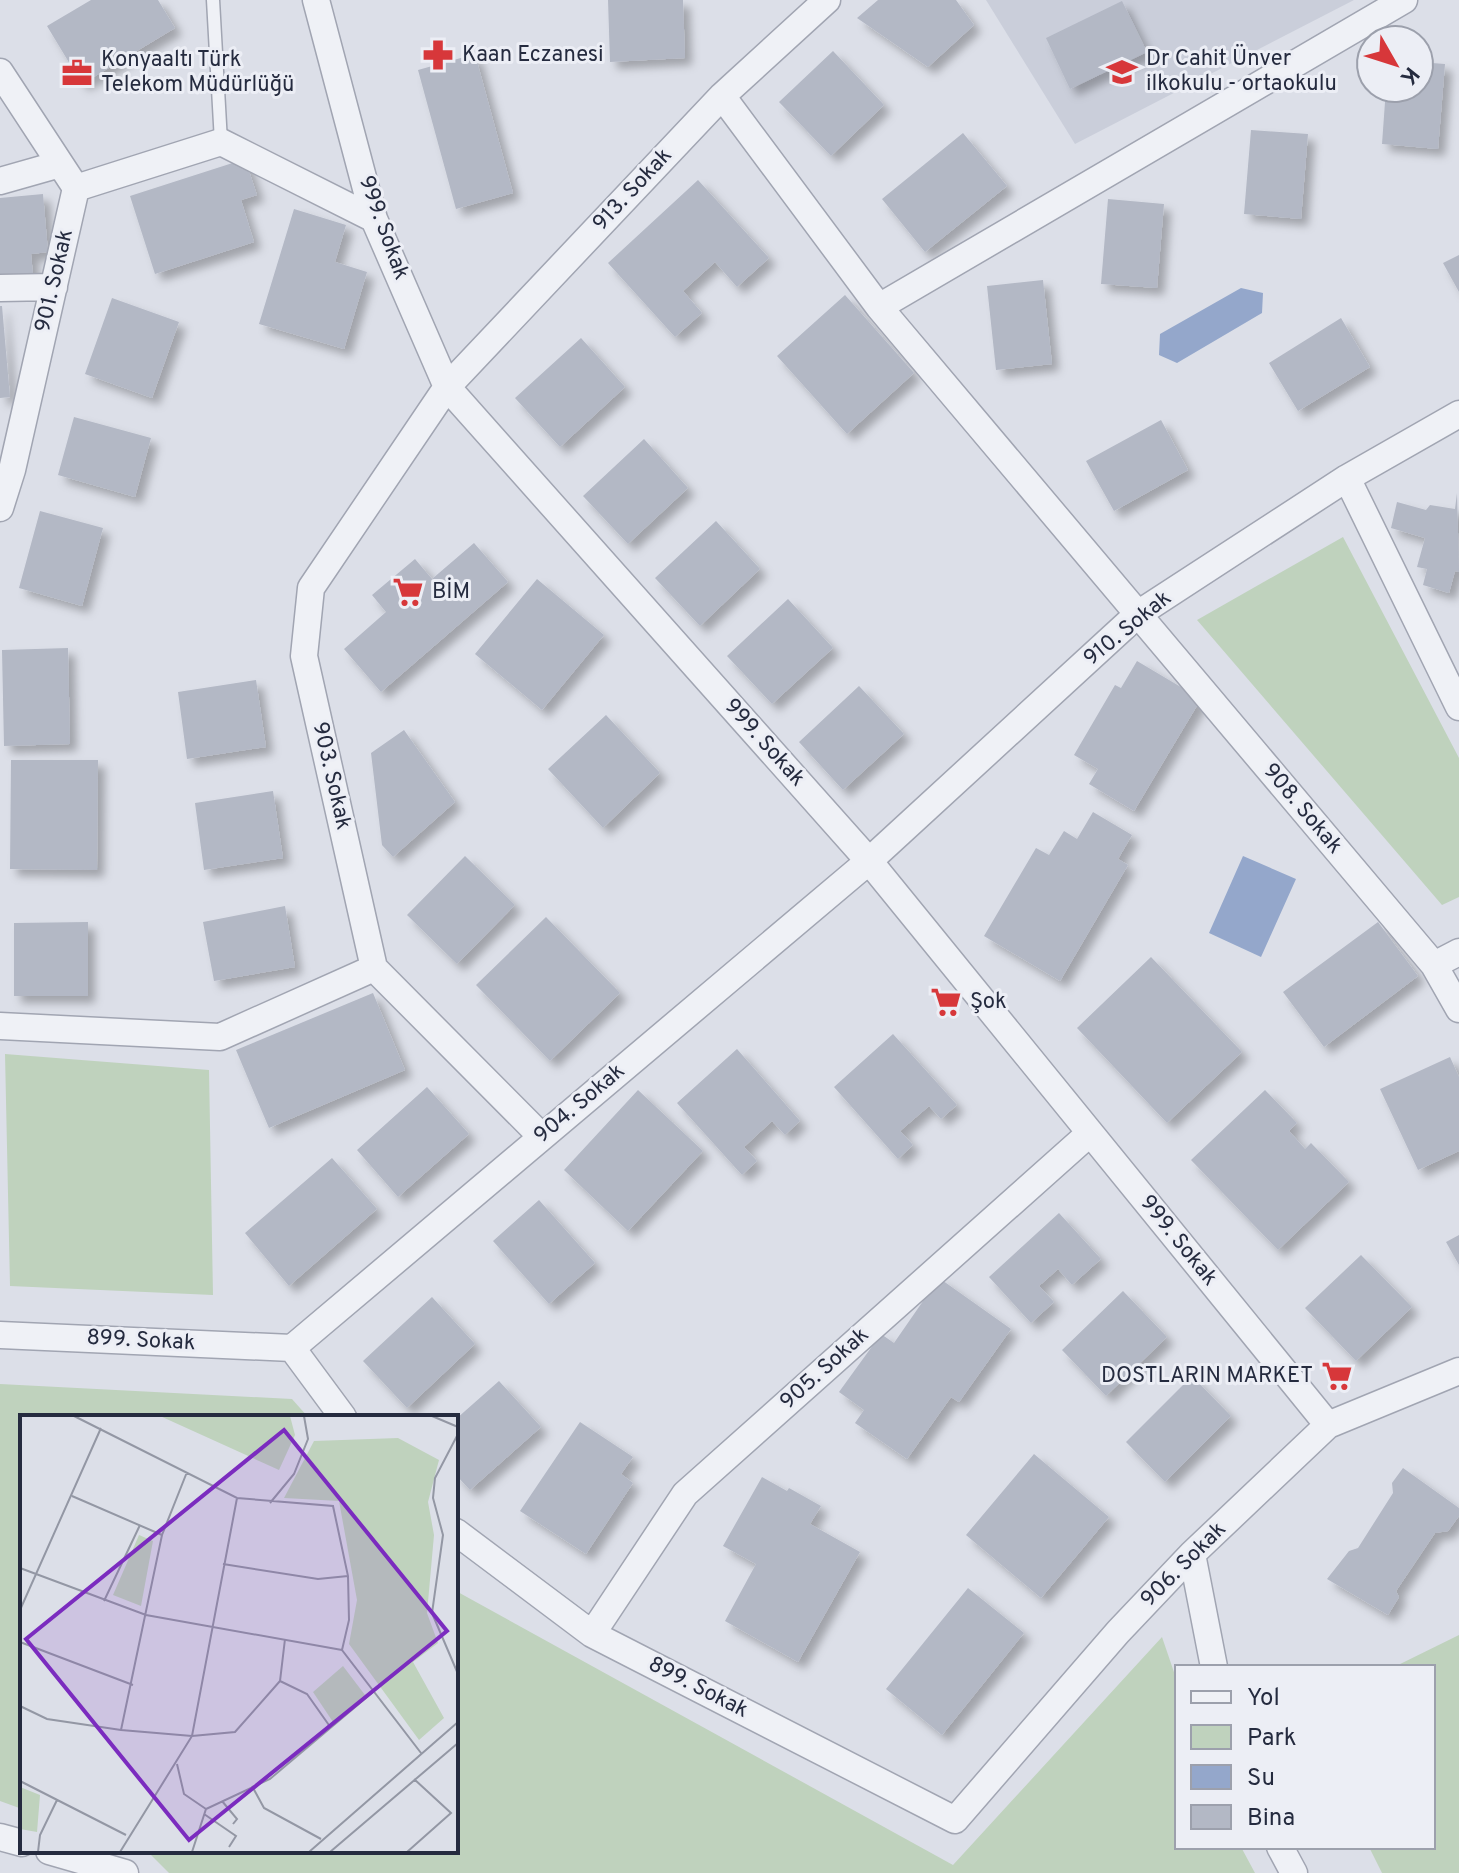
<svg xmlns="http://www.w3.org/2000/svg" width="1459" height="1873" font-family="Overpass,sans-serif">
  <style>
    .built { fill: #caceda }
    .green { fill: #bfd2bd }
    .water { fill: #94a7cb }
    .building { fill: #b3b8c5; filter: url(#shadow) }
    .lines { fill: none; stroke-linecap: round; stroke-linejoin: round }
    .lane-casing { stroke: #a1a5b2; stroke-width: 15 }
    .street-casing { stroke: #a1a5b2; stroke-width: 29 }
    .lane { stroke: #eff1f6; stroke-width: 12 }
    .street { stroke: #eff1f6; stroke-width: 26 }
    .labels { text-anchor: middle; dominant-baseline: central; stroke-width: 6; stroke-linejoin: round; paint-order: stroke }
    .poi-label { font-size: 22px; fill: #252b3f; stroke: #eceef5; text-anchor: start }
    .street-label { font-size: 22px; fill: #252b3f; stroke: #eceef5 }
    .inset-road { fill: none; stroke: #9397a4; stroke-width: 2 }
    .view { fill: #7b2cbf; fill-opacity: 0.15; stroke: #7b2cbf; stroke-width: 4 }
    .inset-edge { fill: none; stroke: #252b3f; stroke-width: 4 }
  </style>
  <defs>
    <filter id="shadow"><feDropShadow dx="7" dy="7" stdDeviation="4" flood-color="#0004"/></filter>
  </defs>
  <rect width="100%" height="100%" fill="#dcdfe8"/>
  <!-- built -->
  <path class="built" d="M986,0H1354L1075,144Z"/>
  <!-- green -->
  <path class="green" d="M1343,537L1459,758V897L1442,905L1197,620Z
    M5,1054L209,1070L213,1295L10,1286Z
    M0,1384L292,1399L308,1417H22V1809L0,1801Z
    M456,1591L953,1865L1162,1637L1177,1681V1847H1241L1255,1873H169L149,1853L143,1851H456Z
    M1459,1635V1873H1382L1369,1847H1433V1667H1394Z"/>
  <!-- water -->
  <path class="water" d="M1241,288L1263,293L1262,313L1177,363L1159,355L1160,334Z
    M1243,856L1296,879L1261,957L1209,933Z"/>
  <!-- building -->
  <path class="building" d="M91,0H158L175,28L82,84L47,26Z
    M608,0H683L685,58L610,62Z
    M878,0H956L974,25L928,67L857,18Z
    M1122,1L1147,52L1070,89L1046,38Z
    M833,51L884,105L831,156L779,102Z
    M475,54L513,193L456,209L418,70Z
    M1419,62L1445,64L1438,149L1382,144L1386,88H1419Z
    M1251,130L1308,134L1301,219L1244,214Z
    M963,133L1007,186L925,252L882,199Z
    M245,159L257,195L241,200L254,242L155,274L130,196Z
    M698,180L769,258L737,287L715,262L683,291L702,313L675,337L608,263Z
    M43,194L48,252L31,254L33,275L0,278V198Z
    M1108,199L1164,204L1157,288L1101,284Z
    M294,209L346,225L335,262L367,272L344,349L259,324Z
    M1459,255V292L1443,263Z
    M1043,280L1052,364L996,370L987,286Z
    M845,295L914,373L847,434L777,356Z
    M112,298L179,322L152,398L85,374Z
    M0,306H2L10,397L0,398Z
    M1341,318L1370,367L1298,411L1269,363Z
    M581,338L625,387L560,447L515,398Z
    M74,417L151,438L135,497L58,475Z
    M1161,420L1188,470L1114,511L1086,461Z
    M644,439L688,488L628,544L583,496Z
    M1457,493L1459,572L1455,571L1449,593L1423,585L1427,569L1417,567L1425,538L1391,528L1397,502L1426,510L1430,505L1455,509Z
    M40,511L103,528L82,606L19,588Z
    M716,521L760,569L700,626L655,578Z
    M474,543L508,582L381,692L344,649L386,612L372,595L415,559L432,579Z
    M537,579L604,635L542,710L475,654Z
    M788,599L833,648L772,704L727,656Z
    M68,648L70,744L4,746L2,650Z
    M1137,661L1201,699L1134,811L1089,784L1098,769L1074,755L1115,685L1121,688Z
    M256,680L266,747L187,759L178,692Z
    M859,686L904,734L843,790L799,742Z
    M606,715L660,773L603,828L548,769Z
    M404,730L455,802L393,857L382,845L371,753Z
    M11,760H98L97,870L10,869Z
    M273,791L283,858L204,870L195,803Z
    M1093,812L1132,835L1118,859L1128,865L1060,981L984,936L1036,848L1049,855L1064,831L1077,839Z
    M465,856L515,905L457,964L407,915Z
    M285,906L295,967L214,981L203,922Z
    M546,917L620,993L550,1061L476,985Z
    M88,922V996H14V923Z
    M1378,922L1418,976L1324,1047L1283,992Z
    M1151,957L1242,1052L1167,1123L1077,1028Z
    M373,993L405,1070L269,1128L236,1050Z
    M893,1034L957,1105L941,1119L929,1106L900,1131L913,1145L898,1159L834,1087Z
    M737,1049L800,1121L785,1135L772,1121L744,1147L757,1161L742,1175L677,1103Z
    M1450,1057L1459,1077V1151L1418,1170L1380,1089Z
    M427,1087L469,1134L398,1197L357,1150Z
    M638,1090L703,1151L628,1231L564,1170Z
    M1265,1090L1297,1123L1289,1131L1305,1149L1311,1143L1349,1182L1278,1250L1191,1160Z
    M332,1158L377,1209L289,1286L245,1233Z
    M539,1200L595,1263L549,1304L493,1241Z
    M1059,1213L1101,1259L1072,1285L1058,1269L1039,1286L1054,1302L1031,1323L989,1277Z
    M1459,1235V1265L1446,1242Z
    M1361,1255L1412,1307L1356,1361L1305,1308Z
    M939,1278L1011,1329L959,1402L951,1397L907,1459L855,1423L864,1410L839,1392L881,1334L894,1343Z
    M1123,1291L1167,1337L1106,1396L1062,1350Z
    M432,1297L475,1344L407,1408L363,1361Z
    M1192,1376L1231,1416L1165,1482L1126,1442Z
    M499,1381L541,1427L470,1490L456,1475V1419Z
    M580,1422L633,1457L621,1474L633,1483L586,1554L520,1511Z
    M1034,1454L1109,1517L1041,1598L966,1535Z
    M1403,1468L1459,1508V1516L1448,1531L1435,1533L1396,1591L1399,1597L1388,1615L1327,1579L1349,1551L1358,1548L1393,1493L1392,1483Z
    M762,1477L787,1491L789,1488L821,1506L810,1524L860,1552L798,1662L725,1621L756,1564L723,1546Z
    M968,1588L1024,1633L942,1735L886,1689Z"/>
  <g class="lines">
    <!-- lane casing -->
    <g class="lane-casing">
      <path id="lane" d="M213,0L221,142"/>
    </g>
    <!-- street casing -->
    <g class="street-casing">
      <path id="street" d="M316,0L374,219L447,387L869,861L1328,1425
        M0,72L76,188L12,470L0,508
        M722,96L879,307L1434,965L1459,1009
        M0,181L60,164
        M76,188L221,142L374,219
        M0,288L54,287
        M879,307L1404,0
        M1347,478L1459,707
        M1434,965L1459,952
        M0,1026L220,1037L374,968
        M542,1137L374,968L304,656L311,588L447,387L722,96L827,0
        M0,1335L292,1348L343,1417
        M292,1348L869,861L1138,614L1347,478L1459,414
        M456,1532L592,1634L955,1820L1118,1632L1192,1554L1328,1425L1459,1371
        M1192,1554L1214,1667
        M592,1634L685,1494L1090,1133
        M0,1837L22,1843
        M1280,1847L1294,1873
        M49,1851L125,1873"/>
    </g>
    <!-- lane -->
    <use href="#lane" class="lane"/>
    <!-- street -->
    <use href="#street" class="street"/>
  </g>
  <!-- icons -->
  <defs>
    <g id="pharmacy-bare" transform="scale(2.4)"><path d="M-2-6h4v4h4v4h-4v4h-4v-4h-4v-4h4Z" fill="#d7373a" stroke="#eceef5" stroke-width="2.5" paint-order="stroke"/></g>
    <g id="school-bare" transform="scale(2.4)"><path d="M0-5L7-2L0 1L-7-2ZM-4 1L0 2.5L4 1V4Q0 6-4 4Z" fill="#d7373a" stroke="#eceef5" stroke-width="2.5" paint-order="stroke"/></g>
    <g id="office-bare" transform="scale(2.4)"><path d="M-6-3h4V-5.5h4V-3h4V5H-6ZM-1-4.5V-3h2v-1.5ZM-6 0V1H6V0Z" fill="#d7373a" stroke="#eceef5" stroke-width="2.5" paint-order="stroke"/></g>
    <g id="supermarket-bare" transform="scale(2.4)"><path d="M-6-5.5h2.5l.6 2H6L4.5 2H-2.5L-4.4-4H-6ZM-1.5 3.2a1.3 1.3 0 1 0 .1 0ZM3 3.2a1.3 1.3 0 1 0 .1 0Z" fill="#d7373a" stroke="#eceef5" stroke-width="2.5" paint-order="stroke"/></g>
  </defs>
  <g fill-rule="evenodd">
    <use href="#pharmacy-bare" x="438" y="55"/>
    <use href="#school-bare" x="1122" y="72"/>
    <use href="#office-bare" x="77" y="73"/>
    <use href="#supermarket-bare" x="408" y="592"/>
    <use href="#supermarket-bare" x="946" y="1002"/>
    <use href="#supermarket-bare" x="1337" y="1376"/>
  </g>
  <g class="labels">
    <!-- poi labels -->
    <g class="poi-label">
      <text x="462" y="55">Kaan Eczanesi</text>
      <text x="1146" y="59">Dr Cahit Ünver<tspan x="1146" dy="25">ilkokulu - ortaokulu</tspan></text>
      <text x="101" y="60">Konyaaltı Türk<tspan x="101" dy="25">Telekom Müdürlüğü</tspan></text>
      <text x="432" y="592">BİM</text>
      <text x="970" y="1002">Şok</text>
      <text x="1313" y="1376" text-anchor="end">DOSTLARIN MARKET</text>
    </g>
    <!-- street labels -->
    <g class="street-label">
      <text transform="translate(633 190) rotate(-47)">913. Sokak</text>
      <text transform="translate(383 228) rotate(70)">999. Sokak</text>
      <text transform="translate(55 281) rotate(-77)">901. Sokak</text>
      <text transform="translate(1128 629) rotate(-39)">910. Sokak</text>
      <text transform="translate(764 743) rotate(48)">999. Sokak</text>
      <text transform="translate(331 776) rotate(77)">903. Sokak</text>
      <text transform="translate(1302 809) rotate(50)">908. Sokak</text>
      <text transform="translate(580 1104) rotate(-40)">904. Sokak</text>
      <text transform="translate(1178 1241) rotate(51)">999. Sokak</text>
      <text transform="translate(141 1341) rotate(3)">899. Sokak</text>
      <text transform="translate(825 1369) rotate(-42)">905. Sokak</text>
      <text transform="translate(1184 1565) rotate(-45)">906. Sokak</text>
      <text transform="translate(698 1688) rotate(27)">899. Sokak</text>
    </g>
  </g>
  <!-- overview -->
  <g transform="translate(20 1415)">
    <rect width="438" height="438" fill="#dcdfe8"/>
    <path d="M140,1H270L275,20L259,55ZM378,23L419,45L408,87L414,120L407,198L418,228L393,247L424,303L399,325L329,229L337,185L319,86L264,83L294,26ZM119,120L133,126L121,191L93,180ZM323,251L345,280L313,307L293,277ZM0,372L20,380L17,417L0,414Z" fill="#bfd2bd"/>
    <path class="inset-road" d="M54,1L217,83L313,91L328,161L329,205L322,235L401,338M412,1L438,12M438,19L415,63L413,83L423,120L412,198L438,259M52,81L142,120M250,88L274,59L288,24L284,1M203,149L298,164L328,161M0,153L126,200L322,235M84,186L120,110M0,195L81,13M0,227L113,270M260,266L287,279L311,313M0,291L27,304L101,315L172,321L215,317L260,266L265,224M101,315L142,120L167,57M157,349L164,379L186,394M0,366L106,420M232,371L244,393L301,424M202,386L217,404L213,409M184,399L216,421L209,432M18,437L20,420L37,385M100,437L172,321L217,83M172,437L186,394L250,364L353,277M289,437L438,307M310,437L438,328M387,437L431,398L394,364"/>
    <path class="view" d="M264,15L427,216L169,425L6,224Z"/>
    <rect width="438" height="438" class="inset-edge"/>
  </g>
  <!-- legend -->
  <rect x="1175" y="1665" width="260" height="184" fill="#eceef5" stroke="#9ca0ac" stroke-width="2"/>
  <rect x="1191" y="1691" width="40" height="12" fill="#eff1f6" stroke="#9ca0ac" stroke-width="2"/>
  <text x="1247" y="1705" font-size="24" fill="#252b3f">Yol</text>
  <rect x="1191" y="1725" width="40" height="24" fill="#bfd2bd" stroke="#9ca0ac" stroke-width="2"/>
  <text x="1247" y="1745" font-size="24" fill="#252b3f">Park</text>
  <rect x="1191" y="1765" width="40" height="24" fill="#94a7cb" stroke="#9ca0ac" stroke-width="2"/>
  <text x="1247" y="1785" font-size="24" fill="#252b3f">Su</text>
  <rect x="1191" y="1805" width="40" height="24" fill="#b3b8c5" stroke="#9ca0ac" stroke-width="2"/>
  <text x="1247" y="1825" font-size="24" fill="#252b3f">Bina</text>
  <!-- north arrow -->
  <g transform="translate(1395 64) rotate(129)"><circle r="38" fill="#eceef5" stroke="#9ca0ac" stroke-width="2"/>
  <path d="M0-6L14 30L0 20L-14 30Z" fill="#d7373a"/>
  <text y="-12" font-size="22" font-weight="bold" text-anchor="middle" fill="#252b3f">K</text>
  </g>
</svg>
